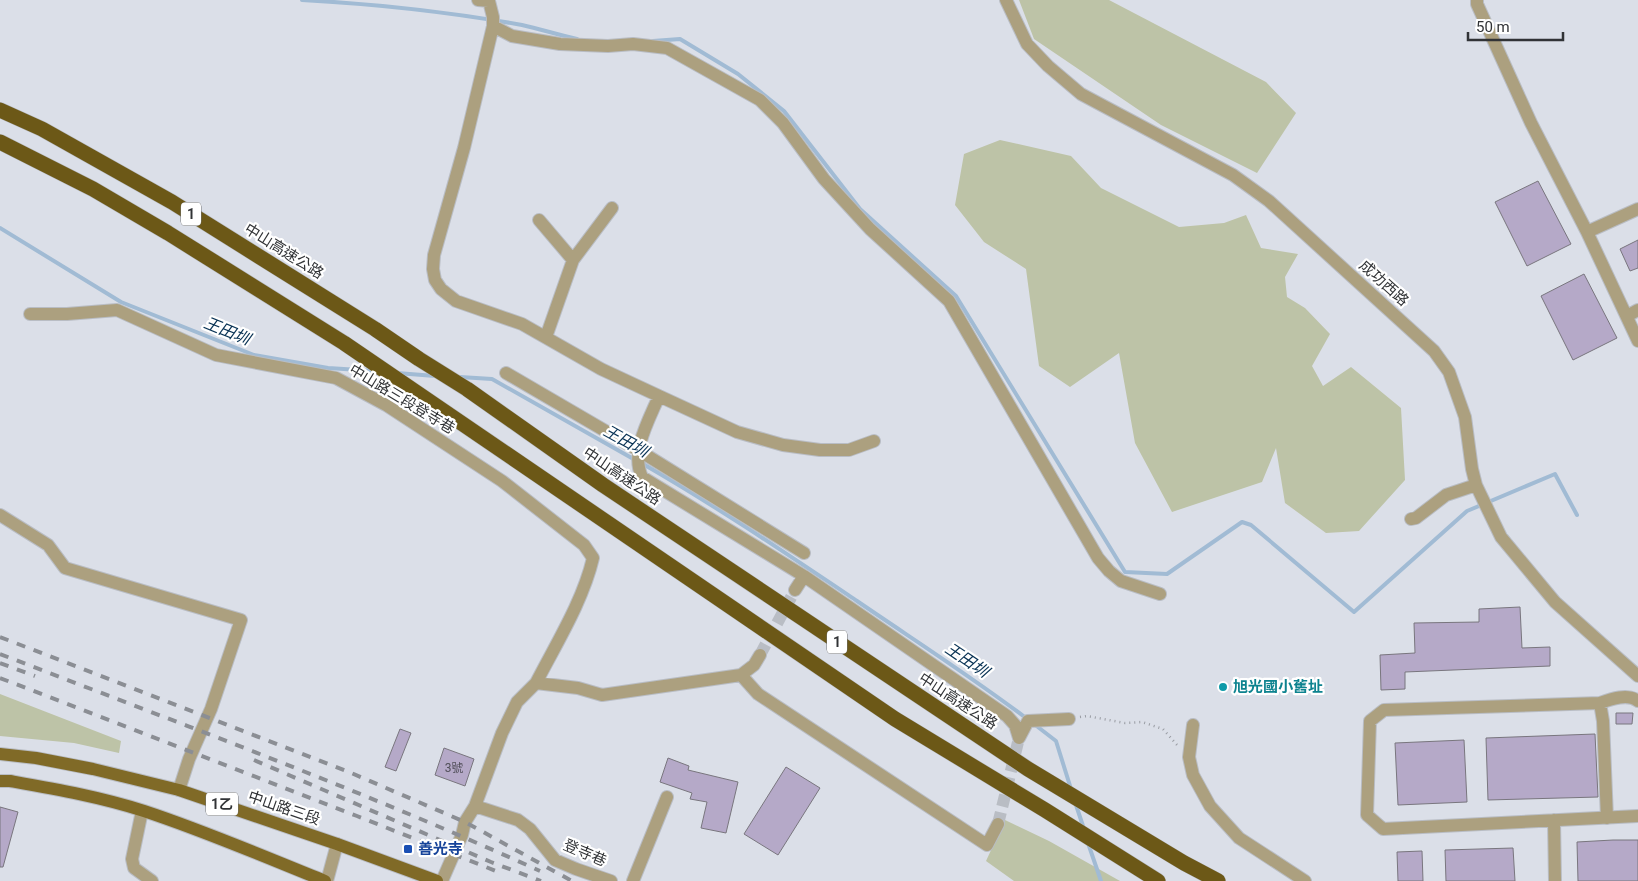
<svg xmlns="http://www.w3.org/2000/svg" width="1638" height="881" font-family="Roboto,'Noto Sans TC',sans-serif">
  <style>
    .green { fill: #bdc3a7 }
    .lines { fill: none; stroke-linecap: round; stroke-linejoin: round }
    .stream { stroke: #a1bbd4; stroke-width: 4 }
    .building { fill: #b5a9c8; stroke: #79767e }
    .minor-tunnel { stroke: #b9bdc4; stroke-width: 12; stroke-dasharray: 12 6; stroke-linecap: butt }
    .minor-casing { stroke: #b9bdc4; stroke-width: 14 }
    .major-casing { stroke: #b9bdc4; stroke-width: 14 }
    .highway-casing { stroke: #b9bdc4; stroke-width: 16 }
    .path { stroke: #999ca3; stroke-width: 2.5; stroke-dasharray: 1 4; stroke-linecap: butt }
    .minor { stroke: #aca07f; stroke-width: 12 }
    .major { stroke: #806a27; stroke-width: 12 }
    .highway { stroke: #6c5817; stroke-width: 15 }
    .rail { stroke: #8b8e94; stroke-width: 4; stroke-dasharray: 9 9; stroke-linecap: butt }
    .culture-dot { fill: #0f9aa8; stroke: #fff; stroke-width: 2 }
    .transit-dot { fill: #1a4fb4; stroke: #fff; stroke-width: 2 }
    .labels { text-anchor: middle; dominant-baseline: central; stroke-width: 4.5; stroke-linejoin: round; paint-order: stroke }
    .number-label { font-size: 12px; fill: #52505a }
    .shield { fill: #fff; stroke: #6f7072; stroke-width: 1 }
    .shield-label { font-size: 14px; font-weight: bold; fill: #313336 }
    .street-label { font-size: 15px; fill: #313336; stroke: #fff }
    .culture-label { font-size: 15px; font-weight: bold; fill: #0d838f; stroke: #fff; text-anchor: start }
    .transit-label { font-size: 15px; font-weight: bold; fill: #164399; stroke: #fff; text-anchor: start }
    .water-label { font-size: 16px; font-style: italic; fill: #073153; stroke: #fff }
  </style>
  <rect width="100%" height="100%" fill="#dbdfe8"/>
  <!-- green -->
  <path class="green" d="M1019,0H1109L1266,82L1296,113L1257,173L1161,125L1034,39Z
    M1000,140L1071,156L1101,188L1179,227L1224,223L1246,215L1261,248L1298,254L1285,277L1287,297L1305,308L1330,334L1312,366L1323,386L1351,367L1401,408L1405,480L1359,531L1326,533L1285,503L1276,448L1262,482L1172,512L1135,443L1119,353L1070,387L1039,366L1026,269L984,242L955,205L964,154Z
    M0,694L121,741L119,753L74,743L0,736Z
    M1005,820L1049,841L1120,881H1014L986,861Z"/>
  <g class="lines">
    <!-- stream -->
    <path class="stream" d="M302,0C375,4 450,12 522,25C540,29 559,35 577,39
      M653,41L680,39L738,74L784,111L860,209L956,296L1125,572L1167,574L1242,522L1251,525L1354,612L1467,511L1555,474L1577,515
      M0,228L121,302L254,355L328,368L375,371
      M397,373L435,376
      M460,377L492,379L637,461
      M643,464C716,506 787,554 857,601C914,640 972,677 1026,718
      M1034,724L1056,741L1071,789
      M1076,805L1084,829
      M1088,843L1101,881"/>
  </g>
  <!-- building -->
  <path class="building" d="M1538,181L1571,244L1527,266L1495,202Z
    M1638,240V268L1630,271L1620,249Z
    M1584,274L1617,338L1573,360L1541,296Z
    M1520,607L1522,648L1550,647V666L1405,672V689L1381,690L1380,655L1415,653L1414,623L1479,622V609Z
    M1616,713H1633L1632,724H1616Z
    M400,729L411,733L396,771L385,767Z
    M1595,734L1598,797L1488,800L1486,738Z
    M1464,740L1467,802L1398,805L1395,743Z
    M444,748L474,759L465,786L435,775Z
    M668,758L689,766L688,770L738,782L726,833L701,828L707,802L690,799L692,793L660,782Z
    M786,767L820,788L778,855L744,834Z
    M0,807L18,812L3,867H0Z
    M1613,840H1638V881H1578L1577,842Z
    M1513,848L1515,881H1446L1445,850Z
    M1422,851L1423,881H1398L1397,852Z"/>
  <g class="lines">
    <!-- minor-tunnel -->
    <path class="minor-tunnel" d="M760,655L795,590
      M998,824L1019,738"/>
    <!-- minor casing -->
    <g class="minor-casing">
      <path id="minor" d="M478,0L489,1L493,17V26L464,148L434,255L433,269L435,280L441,289L456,301L522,324L601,369L659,396C649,420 630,452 642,477L804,576L795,590
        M1006,0L1027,44L1048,66L1081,94L1233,175L1269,201L1434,351L1449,372L1465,417L1472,469L1476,485L1501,537L1555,602L1638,676
        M1477,0V4L1531,123L1587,232L1638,341
        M493,26L512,36L560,44L608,46L633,44L667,48L760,100L783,123L824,179L870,229L949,301L1098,558L1109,571L1121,581L1160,594
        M539,220L573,260
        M1587,232L1638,209
        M30,314H67L117,310L216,355L336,378L386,405L502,481L584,545L593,558C583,601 556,644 536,683
        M1627,316L1638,310
        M546,337L573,260L612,208
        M506,373L638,450L804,553
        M659,396L737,432L783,445L820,450H849L874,441
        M0,515L48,545L65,568L241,620L211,709L189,759L179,790
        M1411,519L1416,518L1446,495L1476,485
        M804,576L1007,716L1015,725L1019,738
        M741,675L758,694L987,845L998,824
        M1638,701C1628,693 1611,699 1600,703L1384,710L1370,721L1367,815L1383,829L1638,816
        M1600,703L1603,721L1607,818
        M1193,725L1189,757L1193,775L1210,806L1239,838L1305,881
        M1019,738L1028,721L1069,719
        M475,806L518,820L530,829L555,860L576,869L611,881
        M142,811L132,859L134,868L152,881
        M1554,820L1555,881
        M327,881L337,844
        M442,881L462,835L465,822L475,806L502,733L517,702L536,683L578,688L602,695L741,675L754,665L760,655
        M633,881L667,797"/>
    </g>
    <!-- major casing -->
    <g class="major-casing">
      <path id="major" d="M0,754L36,758L93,769L179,790L337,844L437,881
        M0,781H10C55,789 101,797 144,811C205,831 265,857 325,881"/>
    </g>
    <!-- highway casing -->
    <g class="highway-casing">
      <path id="highway" d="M0,110L42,129L172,202L375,329L419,359L467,389L603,485L1028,769L1184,863L1218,881
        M0,142L93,189L168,233L344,343L895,719L1045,810L1158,881"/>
    </g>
    <!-- path -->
    <path class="path" d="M1080,717L1087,716L1125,723L1142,722L1163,729L1178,746"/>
    <!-- minor -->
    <use href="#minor" class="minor"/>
    <!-- major -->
    <use href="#major" class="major"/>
    <!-- highway -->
    <use href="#highway" class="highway"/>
    <!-- rail -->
    <path class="rail" d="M0,637L349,772L465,822L572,881
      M0,654C181,724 364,791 540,871
      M0,663L35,676
      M0,678L357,816L496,871
      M254,760L491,862L541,881"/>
  </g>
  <!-- markers -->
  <circle class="culture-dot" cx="1223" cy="687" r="5"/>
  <rect class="transit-dot" x="403" y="844" width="10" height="10" rx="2.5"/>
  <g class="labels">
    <!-- number labels -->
    <g class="number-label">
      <text x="454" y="768">3號</text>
    </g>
    <!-- shield labels -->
    <g class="shield">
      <rect x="181" y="202.5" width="20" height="23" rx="4"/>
      <rect x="827" y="630.5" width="20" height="23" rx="4"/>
      <rect x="206" y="792.5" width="32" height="23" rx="4"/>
    </g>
    <g class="shield-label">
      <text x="191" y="214">1</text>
      <text x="837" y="642">1</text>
      <text x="222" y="804">1乙</text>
    </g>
    <!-- street labels -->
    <g class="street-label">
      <text transform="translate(284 251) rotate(32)">中山高速公路</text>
      <text transform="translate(1384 283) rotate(42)">成功西路</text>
      <text transform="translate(402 399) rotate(31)">中山路三段登寺巷</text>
      <text transform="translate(622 476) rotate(34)">中山高速公路</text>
      <text transform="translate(958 701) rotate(33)">中山高速公路</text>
      <text transform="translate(284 808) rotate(19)">中山路三段</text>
      <text transform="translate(585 853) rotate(23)">登寺巷</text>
    </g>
    <!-- culture labels -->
    <g class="culture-label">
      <text x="1233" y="687">旭光國小舊址</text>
    </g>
    <!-- transit labels -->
    <g class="transit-label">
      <text x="418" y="849">善光寺</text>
    </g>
    <!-- water labels -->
    <g class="water-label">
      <text transform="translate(227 331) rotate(22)">王田圳</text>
      <text transform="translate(626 441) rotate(29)">王田圳</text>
      <text transform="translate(967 660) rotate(34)">王田圳</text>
    </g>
  </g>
  <!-- scale -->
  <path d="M1468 32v8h95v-8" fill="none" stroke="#313336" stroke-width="2.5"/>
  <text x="1476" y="32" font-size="15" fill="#313336" stroke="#ffffff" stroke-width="4" paint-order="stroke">50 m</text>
</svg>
